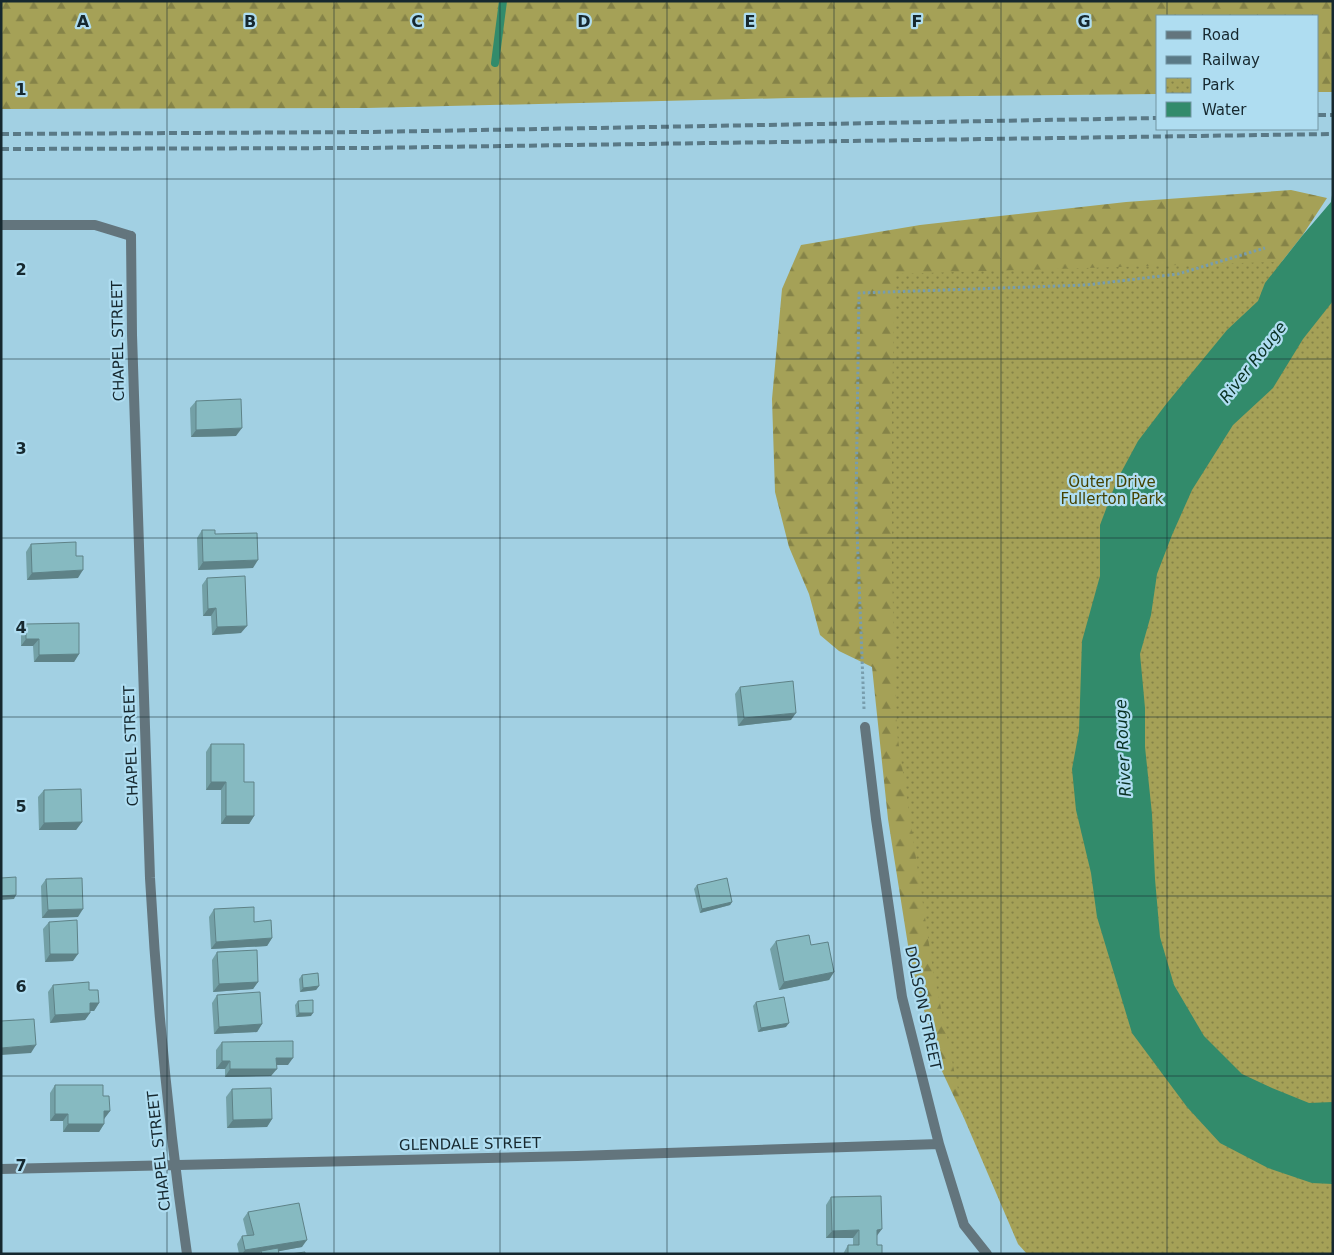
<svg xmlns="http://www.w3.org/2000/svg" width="1334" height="1255" font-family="'DejaVu Sans',sans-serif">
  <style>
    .forest { fill: url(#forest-firs) }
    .park { fill: url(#park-dots) }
    .water { fill: #328b6b }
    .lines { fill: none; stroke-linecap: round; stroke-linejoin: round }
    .stream { stroke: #328b6b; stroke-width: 8 }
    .path { stroke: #789dad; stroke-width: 3; stroke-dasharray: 2.5 2.5; stroke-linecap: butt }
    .lane { stroke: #63757d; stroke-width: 10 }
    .street { stroke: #63757d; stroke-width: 10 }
    .rail { stroke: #5a7986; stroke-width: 4; stroke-dasharray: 8 4; stroke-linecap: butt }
    .wall { fill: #73a0a6 }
    .shaded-wall { fill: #5e8287 }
    .building { fill: #86bac1; stroke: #5e8287 }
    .grid { fill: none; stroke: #16282f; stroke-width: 1; stroke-opacity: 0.55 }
    .labels { text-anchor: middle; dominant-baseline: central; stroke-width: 4.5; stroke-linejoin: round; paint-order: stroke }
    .street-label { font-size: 15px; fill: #16282f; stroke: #afddf1 }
    .park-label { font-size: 15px; fill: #454102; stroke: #afddf1 }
    .water-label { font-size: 16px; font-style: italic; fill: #093123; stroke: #afddf1 }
    .grid-label { font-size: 16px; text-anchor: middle; font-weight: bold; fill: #16282f; stroke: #afddf1; stroke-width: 4.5; stroke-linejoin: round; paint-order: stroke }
  </style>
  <defs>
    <pattern id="forest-firs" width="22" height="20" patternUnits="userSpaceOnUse" patternTransform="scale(1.25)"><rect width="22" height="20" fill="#a5a157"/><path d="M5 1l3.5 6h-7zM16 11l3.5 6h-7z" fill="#858348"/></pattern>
    <pattern id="park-dots" width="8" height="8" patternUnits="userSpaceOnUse" patternTransform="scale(1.25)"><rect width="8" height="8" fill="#a5a157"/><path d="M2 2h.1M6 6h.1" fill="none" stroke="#858348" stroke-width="1.8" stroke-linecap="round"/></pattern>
  </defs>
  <rect width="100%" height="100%" fill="#a2d0e3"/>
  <!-- forest -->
  <path class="forest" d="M1,1H1333V92H1318V16H1158V94L790,98L367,108L1,109Z
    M1291,190L1327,198L1302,236L1265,283L1333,1254L1025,1092L964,1118L940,1067L911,964L888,819L872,667L839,651L820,635L809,594L789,547L775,492L772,399L782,289L801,245L920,225L1126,202Z"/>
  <!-- park -->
  <path class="park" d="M1333,260V1254H1027L1018,1244L964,1118L933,970L897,733L892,575V400L895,274Z"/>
  <!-- water -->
  <path class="water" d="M1333,188V301L1303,339L1273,388L1233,425L1192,490L1172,535L1157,574L1151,615L1140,654L1145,708V747L1152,814L1155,879L1160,937L1174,985L1204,1036L1242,1074L1272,1088L1309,1103L1333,1102V1184L1312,1183L1268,1168L1220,1143L1187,1107L1132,1033L1097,917L1091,873L1076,810L1072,769L1079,731L1082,641L1100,576V525L1117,480L1138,441L1167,403L1227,330L1258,301L1265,283L1302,236L1331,202Z"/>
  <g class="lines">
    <!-- stream -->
    <path class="stream" d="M495,63L503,1"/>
    <!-- path -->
    <path class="path" d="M864,709L856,505L859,293L1086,285L1178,274L1265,248"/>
    <!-- lane -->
    <path class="lane" d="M1,225H95L131,236"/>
    <!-- street -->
    <path class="street" d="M131,236L132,335L150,878C157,1004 169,1129 187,1254
      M865,727L876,819L902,997L939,1144L964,1225L987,1254
      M1,1169L577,1156L939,1144"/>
    <!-- rail -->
    <path class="rail" d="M1318,115H1333
      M1,134L369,132L1158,118
      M1,149L366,148L1333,134"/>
  </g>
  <!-- wall -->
  <path class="wall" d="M196,401L236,436L191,437L190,408Z
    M202,530L215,534L253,568L198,570L197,538Z
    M31,544L78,578L27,580L26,552Z
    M207,578L241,633L212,635L211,616H203L202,585Z
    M26,624L79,654L74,662H34L33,646H21V631Z
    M740,687L791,720L738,726L735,694Z
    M211,744L244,782L254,816L249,824H221V790H206V752Z
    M44,790L82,822L76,830H39L38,797Z
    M46,879L78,917L42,918L41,886Z
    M697,885L732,902L730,905L700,913L694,889Z
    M214,909L254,922L272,938L267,946L211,949L209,917Z
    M49,922L73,961L45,962L43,929Z
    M776,941L811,945L834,972L829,980L779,990L770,949Z
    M217,952L258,982L253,989L213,992L212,960Z
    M302,975L319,986L316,990L300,992L299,979Z
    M53,985L89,990L99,1003L94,1011H90V1013L85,1020L50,1023L48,992Z
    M217,995L262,1024L257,1032L214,1034L212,1003Z
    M298,1001L311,1016L296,1017L295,1005Z
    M756,1002L786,1027L758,1032L753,1006Z
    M222,1042L288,1065H277L271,1076L225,1077V1069H216V1050Z
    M55,1085L103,1096L110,1111L104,1119V1124L99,1132H63V1121H50V1093Z
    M232,1089L272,1119L267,1127L227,1128L226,1097Z
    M831,1197L877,1236V1245L882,1254H843L848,1245H853V1238H826V1205Z
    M248,1212L302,1247L278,1251L279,1254H239L237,1244L242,1236H247L243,1219Z"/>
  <!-- shaded-wall -->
  <path class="shaded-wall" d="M242,428L236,436L191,437L196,430Z
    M258,560L253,568L198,570L203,562Z
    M83,570L78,578L27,580L32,573Z
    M216,608L211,616H203L208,609Z
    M247,626L241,633L212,635L217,627Z
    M26,639H39L33,646H21Z
    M79,654L74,662H34L39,655Z
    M796,713L791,720L738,726L744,718Z
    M211,782H226L221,790H206Z
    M226,816H254L249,824H221Z
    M82,822L76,830H39L44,823Z
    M16,895L14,899L1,900V896Z
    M732,902L730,905L700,913L702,909Z
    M83,909L78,917L42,918L48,910Z
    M272,938L267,946L211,949L216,942Z
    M50,954H78L73,961L45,962Z
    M834,972L829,980L779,990L784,982Z
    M258,982L253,989L213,992L219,984Z
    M319,986L316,990L300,992L303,988Z
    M90,1003H99L94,1011H84Z
    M90,1013L85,1020L50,1023L55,1015Z
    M299,1013H313L311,1016L296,1017Z
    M789,1023L786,1027L758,1032L761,1028Z
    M262,1024L257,1032L214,1034L219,1027Z
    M36,1045L31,1053L1,1055V1048Z
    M276,1058H293L288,1065H271Z
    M222,1061H230L225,1069H216Z
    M230,1069H277L271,1076L225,1077Z
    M104,1111H110L104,1119Z
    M55,1114H68L63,1121H50Z
    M272,1119L267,1127L227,1128L233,1120Z
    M68,1124H104L99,1132H63Z
    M882,1229L876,1237L877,1230Z
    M859,1230L853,1238H826L832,1231Z
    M307,1240L302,1247L264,1254L261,1251L259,1254H242L245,1250Z"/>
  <!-- building -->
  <path class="building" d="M241,399L242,428L196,430V401Z
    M202,530H215V534L257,533L258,560L203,562Z
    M76,542V556H83V570L32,573L31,544Z
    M245,576L247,626L217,627L216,608L208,609L207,578Z
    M79,623V654L39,655V639H26V624Z
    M793,681L796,713L744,718L740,687Z
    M211,744H244V782H254V816H226V782H211Z
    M81,789L82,822L44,823V790Z
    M16,877V895L1,896V878Z
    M82,878L83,909L48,910L46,879Z
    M727,878L732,902L702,909L697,885Z
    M254,907V922L271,920L272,938L216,942L214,909Z
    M77,920L78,954H50L49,922Z
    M809,935L811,945L828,942L834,972L784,982L776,941Z
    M257,950L258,982L219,984L217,952Z
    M318,973L319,986L303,988L302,975Z
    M89,982V990H98L99,1003H90V1013L55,1015L53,985Z
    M260,992L262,1024L219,1027L217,995Z
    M784,997L789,1023L761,1028L756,1002Z
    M313,1000V1013H299L298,1001Z
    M34,1019L36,1045L1,1048V1021Z
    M293,1041V1058H276L277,1069H230V1061H222V1042Z
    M55,1085H103V1096H109L110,1111H104V1124H68V1114H55Z
    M271,1088L272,1119L233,1120L232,1089Z
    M881,1196L882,1229L877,1230V1245H882V1254H848V1245H859V1230L832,1231L831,1197Z
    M299,1203L307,1240L245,1250L242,1236L254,1235L248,1212Z
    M278,1248L279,1254H262L261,1251Z
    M305,1252V1254H290Z"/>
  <!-- grid -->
  <path class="grid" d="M167,1V1254M334,1V1254M500,1V1254M667,1V1254M834,1V1254M1001,1V1254M1167,1V16M1167,129V1254M1,179H1333M1,359H1333M1,538H1333M1,717H1333M1,896H1333M1,1076H1333"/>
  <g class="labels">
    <!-- street labels -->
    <g class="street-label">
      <text transform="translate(118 341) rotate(-91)">CHAPEL STREET</text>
      <text transform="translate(131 746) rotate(-92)">CHAPEL STREET</text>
      <text transform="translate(923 1008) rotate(78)">DOLSON STREET</text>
      <text transform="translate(470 1144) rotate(-1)">GLENDALE STREET</text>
      <text transform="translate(159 1151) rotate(-96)">CHAPEL STREET</text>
    </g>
    <!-- park labels -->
    <g class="park-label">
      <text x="1112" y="482">Outer Drive<tspan x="1112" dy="17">Fullerton Park</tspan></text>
    </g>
    <!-- water labels -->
    <g class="water-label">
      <text transform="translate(1253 362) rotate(-52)">River Rouge</text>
      <text transform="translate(1123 748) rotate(-93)">River Rouge</text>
    </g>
  </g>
  <g class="grid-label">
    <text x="83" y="27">A</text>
    <text x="250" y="27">B</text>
    <text x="417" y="27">C</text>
    <text x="584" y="27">D</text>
    <text x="750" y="27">E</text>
    <text x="917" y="27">F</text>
    <text x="1084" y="27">G</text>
    <text x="21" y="95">1</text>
    <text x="21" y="275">2</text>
    <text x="21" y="454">3</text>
    <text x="21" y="633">4</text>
    <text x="21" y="812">5</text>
    <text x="21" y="992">6</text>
    <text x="21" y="1171">7</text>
  </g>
  <!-- border -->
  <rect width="1334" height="1255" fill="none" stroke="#16282f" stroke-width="5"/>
  <!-- legend -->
  <rect x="1156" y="15" width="162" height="115" fill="#afddf1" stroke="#7295a3"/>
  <rect x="1166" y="31" width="25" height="8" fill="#63757d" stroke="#7295a3"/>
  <text x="1202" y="40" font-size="15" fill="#16282f">Road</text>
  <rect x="1166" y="56" width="25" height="8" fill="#5a7986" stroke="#7295a3"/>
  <text x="1202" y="65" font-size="15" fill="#16282f">Railway</text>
  <rect x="1166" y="78" width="25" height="15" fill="url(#park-dots)" stroke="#7295a3"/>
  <text x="1202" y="90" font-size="15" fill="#16282f">Park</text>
  <rect x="1166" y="102" width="25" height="15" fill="#328b6b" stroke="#7295a3"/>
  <text x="1202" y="115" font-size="15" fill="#16282f">Water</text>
</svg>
